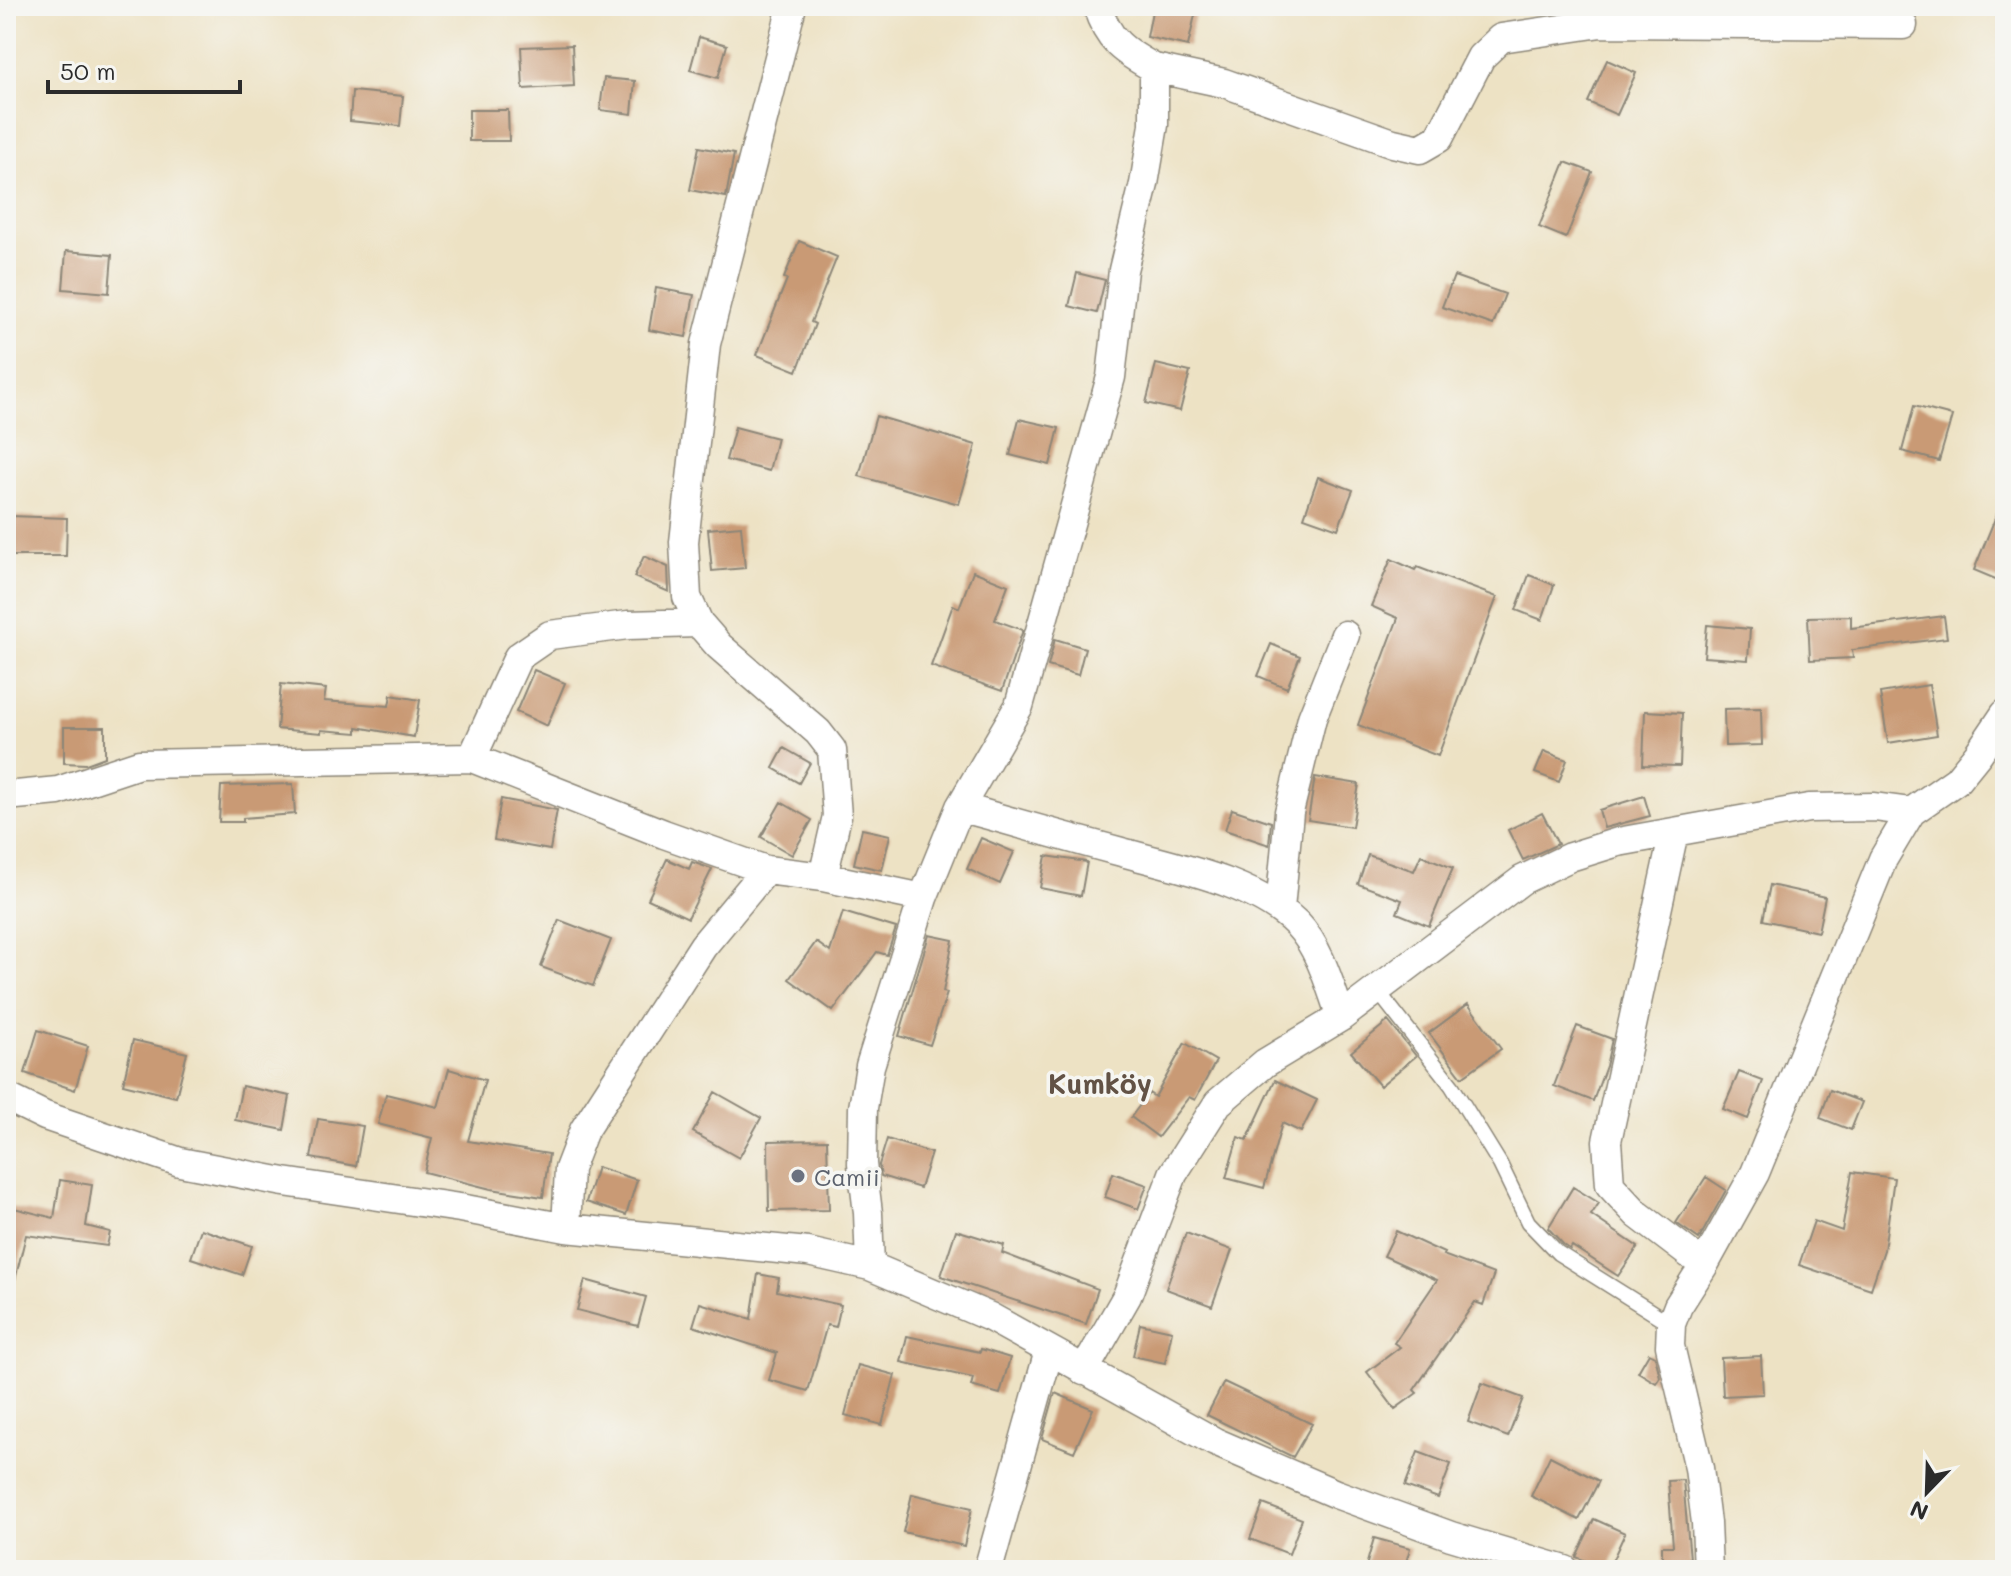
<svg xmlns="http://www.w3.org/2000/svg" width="2011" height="1576" font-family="Mali,sans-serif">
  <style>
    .building { fill: #c99a75 }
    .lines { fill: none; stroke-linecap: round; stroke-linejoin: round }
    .lane-casing { stroke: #8c8678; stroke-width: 17 }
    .street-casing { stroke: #8c8678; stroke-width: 31 }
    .lane { stroke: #fff; stroke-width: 14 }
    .street { stroke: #fff; stroke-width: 28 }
    .worship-dot { fill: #6b7280; stroke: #f6f6f2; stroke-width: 3 }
    .labels { text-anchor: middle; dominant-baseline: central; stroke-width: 7; stroke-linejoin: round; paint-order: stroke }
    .worship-label { font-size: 24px; fill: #5b616d; stroke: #f6f6f2; text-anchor: start }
    .quarter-label { font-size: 28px; font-weight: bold; fill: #625245; stroke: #f6f6f2 }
  </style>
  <rect width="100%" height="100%" fill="#f6f6f2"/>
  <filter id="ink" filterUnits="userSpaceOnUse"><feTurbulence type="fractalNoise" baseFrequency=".0125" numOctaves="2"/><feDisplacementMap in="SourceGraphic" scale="16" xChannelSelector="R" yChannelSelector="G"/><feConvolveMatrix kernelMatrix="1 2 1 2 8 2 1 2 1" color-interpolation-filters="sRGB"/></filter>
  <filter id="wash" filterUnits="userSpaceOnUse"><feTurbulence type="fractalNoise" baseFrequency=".006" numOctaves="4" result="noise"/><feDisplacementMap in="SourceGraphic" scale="32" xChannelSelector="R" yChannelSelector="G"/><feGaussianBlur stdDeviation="1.8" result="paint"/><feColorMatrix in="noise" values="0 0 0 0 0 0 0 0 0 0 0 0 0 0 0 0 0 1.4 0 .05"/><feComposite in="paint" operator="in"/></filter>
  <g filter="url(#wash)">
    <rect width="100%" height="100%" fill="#ede2c4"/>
    <g id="blocks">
      <!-- building -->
      <path class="building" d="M1153,6H1197L1188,46L1147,37Z
        M699,37L727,45L718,78L690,70Z
        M572,45L574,86L523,89L521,47Z
        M1607,60L1636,73L1617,115L1588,102Z
        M604,78L635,81L632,114L600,110Z
        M352,91L403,96L400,126L350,121Z
        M469,110H508L509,141H469Z
        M699,147L734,154L726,197L690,190Z
        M1565,162L1592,172L1566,238L1539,227Z
        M799,241L837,257L811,322L815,324L797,371L757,355L787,279L784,278Z
        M66,251L112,255L109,293L63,289Z
        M1077,273L1105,280L1097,313L1069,306Z
        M1454,276L1505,294L1493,325L1442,307Z
        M656,288L694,295L686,337L649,330Z
        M1156,364L1190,372L1180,411L1146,403Z
        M1914,406L1952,416L1939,461L1902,451Z
        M876,416L976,445L959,504L859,476Z
        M1019,419L1059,428L1050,465L1010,455Z
        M735,427L777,438L769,471L726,460Z
        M1318,477L1353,490L1338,529L1304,517Z
        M2005,494V583L1974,570Z
        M10,516L67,518L66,556H9Z
        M741,526L745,568L712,571L708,529Z
        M644,556L668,567L669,592L634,577Z
        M1391,559L1415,570L1417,567L1497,597L1438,756L1358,725L1398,618L1371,606Z
        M973,571L1008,585L995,620L1023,630L1002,691L931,666L953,605L959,608Z
        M1529,575L1554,585L1542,620L1516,610Z
        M1851,616V628L1944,616L1947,638L1852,650L1853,658L1810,660L1808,617Z
        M1707,625L1750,629L1748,660L1704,657Z
        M1055,639L1085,648L1078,675L1048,666Z
        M1271,644L1300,656L1287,688L1258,676Z
        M534,670L565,683L547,726L516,712Z
        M281,684L326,689L324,701L389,706L391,695L420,700L414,737L357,727V733L321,730V733L277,729Z
        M1929,685L1937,735L1888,743L1880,693Z
        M1761,708L1762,745L1725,746L1724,709Z
        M1645,711L1682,713L1680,766L1643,765Z
        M64,727H105V757L86,764L64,763Z
        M784,748L810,763L799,783L773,768Z
        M1544,751L1567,760L1559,782L1535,773Z
        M1315,777L1359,784L1352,827L1308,820Z
        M293,784L295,814L243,818V822H219L221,786Z
        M1644,796L1650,816L1604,828L1599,810Z
        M501,799L557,810L550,850L494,840Z
        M781,802L812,820L792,855L761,837Z
        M1232,809L1271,822L1269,845L1225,830Z
        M1542,813L1558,844L1523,860L1508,830Z
        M862,829L890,835L882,870L854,864Z
        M981,838L1014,852L1000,884L967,869Z
        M1368,855L1414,871L1421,855L1453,868L1429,926L1397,913L1402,900L1358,884Z
        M1046,856L1087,862L1081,896L1040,888Z
        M667,859L689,869L692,862L712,869L688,918L648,899Z
        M1770,885L1825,897L1818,932L1763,920Z
        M843,912L896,928L887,955L877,952L833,1011L789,979L816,942L830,952Z
        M559,920L611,940L593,986L541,967Z
        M929,935L953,940L943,992L947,993L930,1045L899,1036Z
        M1468,1004L1501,1049L1462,1077L1429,1033Z
        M1388,1021L1416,1056L1380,1086L1351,1052Z
        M1577,1026L1612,1039L1606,1066L1593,1101L1554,1086Z
        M38,1030L88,1046L75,1090L25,1073Z
        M133,1040L187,1053L176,1097L123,1084Z
        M1185,1043L1216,1061L1195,1100L1189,1097L1158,1137L1131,1117L1149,1093L1155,1097Z
        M449,1069L485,1080L468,1141L549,1154L543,1197L491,1189L424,1172L432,1138L378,1124L386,1094L438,1107Z
        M1739,1072L1763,1081L1748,1119L1723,1109Z
        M1275,1080L1317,1100L1301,1132L1282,1123L1264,1188L1226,1178L1238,1137L1247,1140Z
        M242,1086L290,1096L284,1130L235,1120Z
        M1830,1090L1862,1102L1851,1130L1820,1118Z
        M715,1092L761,1118L739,1158L693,1132Z
        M318,1119L363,1126L356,1166L311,1158Z
        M887,1139L931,1153L920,1188L881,1176L879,1165Z
        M827,1140L829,1210L769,1211L768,1141Z
        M597,1167L637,1180L626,1215L586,1202Z
        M1852,1172L1894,1178L1884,1250L1871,1289L1799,1265L1814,1221L1842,1231Z
        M1113,1173L1147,1185L1138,1209L1105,1197Z
        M1706,1177L1726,1190L1699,1239L1676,1223Z
        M60,1180L92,1185L86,1226L110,1232L107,1246L26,1235L14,1284L6,1283V1206L54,1218Z
        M1573,1187L1599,1203L1591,1215L1638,1247L1618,1276L1572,1246L1570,1249L1564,1245L1548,1228Z
        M201,1229L252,1246L242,1275L191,1258Z
        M956,1230L1004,1245L1002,1253L1098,1289L1086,1324L941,1276Z
        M1396,1231L1444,1253L1443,1255L1494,1274L1483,1305L1475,1302L1414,1390L1417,1393L1395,1409L1367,1372L1400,1347L1394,1343L1437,1280L1384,1256Z
        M1186,1233L1232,1250L1212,1306L1166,1289Z
        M758,1274L779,1278L777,1291L841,1305L836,1327L827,1325L808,1391L769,1380L777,1353L693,1326L700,1303L751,1319Z
        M585,1280L646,1297L638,1326L577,1310Z
        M1140,1324L1172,1331L1165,1363L1133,1356Z
        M907,1336L980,1352L981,1349L1010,1358L1000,1394L971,1386L973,1378L901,1362Z
        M1649,1353L1655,1356L1660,1377L1656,1383L1638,1372Z
        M1761,1356L1763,1394L1723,1396L1721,1358Z
        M858,1365L895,1375L882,1425L845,1415Z
        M1224,1382L1312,1424L1293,1457L1207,1415Z
        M1482,1383L1523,1398L1508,1437L1468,1422Z
        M1055,1393L1093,1409L1074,1452L1042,1439Z
        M1418,1452L1451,1464L1438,1498L1405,1486Z
        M1550,1456L1599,1481L1579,1520L1531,1496Z
        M1683,1480L1691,1570H1662V1546H1673L1668,1481Z
        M912,1494L972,1508L964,1546L903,1532Z
        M1263,1504L1302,1519L1289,1554L1250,1539Z
        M1594,1519L1625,1533L1608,1570L1576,1557Z
        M1374,1538L1410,1548L1404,1570H1365Z"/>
    </g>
  </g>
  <g filter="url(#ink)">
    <use href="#blocks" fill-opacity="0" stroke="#8c8678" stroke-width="2"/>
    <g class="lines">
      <!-- lane casing -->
      <g class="lane-casing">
        <path id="lane" d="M1377,990L1452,1086L1500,1164L1528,1222L1558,1253L1671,1324"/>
      </g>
      <!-- street casing -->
      <g class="street-casing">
        <path id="street" d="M792,6L706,344L684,542L687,597L699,623L719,646L818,732L832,750L837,816L823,877
          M1154,68L1224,83L1393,143L1420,149L1439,138L1481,57L1501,38L1601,23L1903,25
          M472,758L664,834L766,870
          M6,796L58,791L139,764L472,758L518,657L550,635L628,625L699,623
          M960,807C1013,822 1065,837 1118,851C1175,867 1254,881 1297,924C1320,948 1330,986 1341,1017
          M1674,832L1607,1141L1610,1185L1637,1214L1704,1265
          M1280,909L1289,812L1312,718L1345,635
          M6,1097L45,1116L180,1162L284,1182L460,1208L566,1228L808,1252L870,1266L990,1317L1215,1442L1336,1494L1451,1536L1565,1570
          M566,1228L569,1169L584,1130L703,946L766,870L823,877L923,898
          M870,1266L868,1213L862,1164L863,1108L870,1066L923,898L960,807L1019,706L1111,377L1123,270L1144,184L1154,125V68C1123,51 1108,41 1097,6
          M1084,1371L1127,1296L1173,1174L1218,1103L1265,1063L1341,1017L1522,880L1570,857L1618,842L1696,828L1809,808L1874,807L1911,812L1957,780L1978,754L2005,714
          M988,1570L1049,1351
          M1708,1570L1706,1523L1699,1468L1670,1346L1671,1324L1678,1306L1704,1265L1755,1173L1883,859L1911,812"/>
      </g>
      <!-- lane -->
      <use href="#lane" class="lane"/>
      <!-- street -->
      <use href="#street" class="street"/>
    </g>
  </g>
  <!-- markers -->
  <circle class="worship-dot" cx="798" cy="1176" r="8"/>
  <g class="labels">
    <!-- worship labels -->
    <g class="worship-label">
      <text x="814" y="1176">Camii</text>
    </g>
    <!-- quarter labels -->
    <g class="quarter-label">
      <text x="1100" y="1083">Kumköy</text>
    </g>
  </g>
  <!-- margin -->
  <rect width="2011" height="1576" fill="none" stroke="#f6f6f2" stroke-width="32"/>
  <!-- north arrow -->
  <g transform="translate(1927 1492) rotate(203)" stroke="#f6f6f2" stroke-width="6" paint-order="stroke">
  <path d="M0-6L14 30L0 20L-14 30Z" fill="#2b2b2b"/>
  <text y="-12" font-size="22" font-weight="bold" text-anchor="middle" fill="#2b2b2b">N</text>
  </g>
  <!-- scale -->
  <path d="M48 80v12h192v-12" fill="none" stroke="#2b2b2b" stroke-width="4"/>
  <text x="60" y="80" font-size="24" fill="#2b2b2b" stroke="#f6f6f2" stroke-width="6" paint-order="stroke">50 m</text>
</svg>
